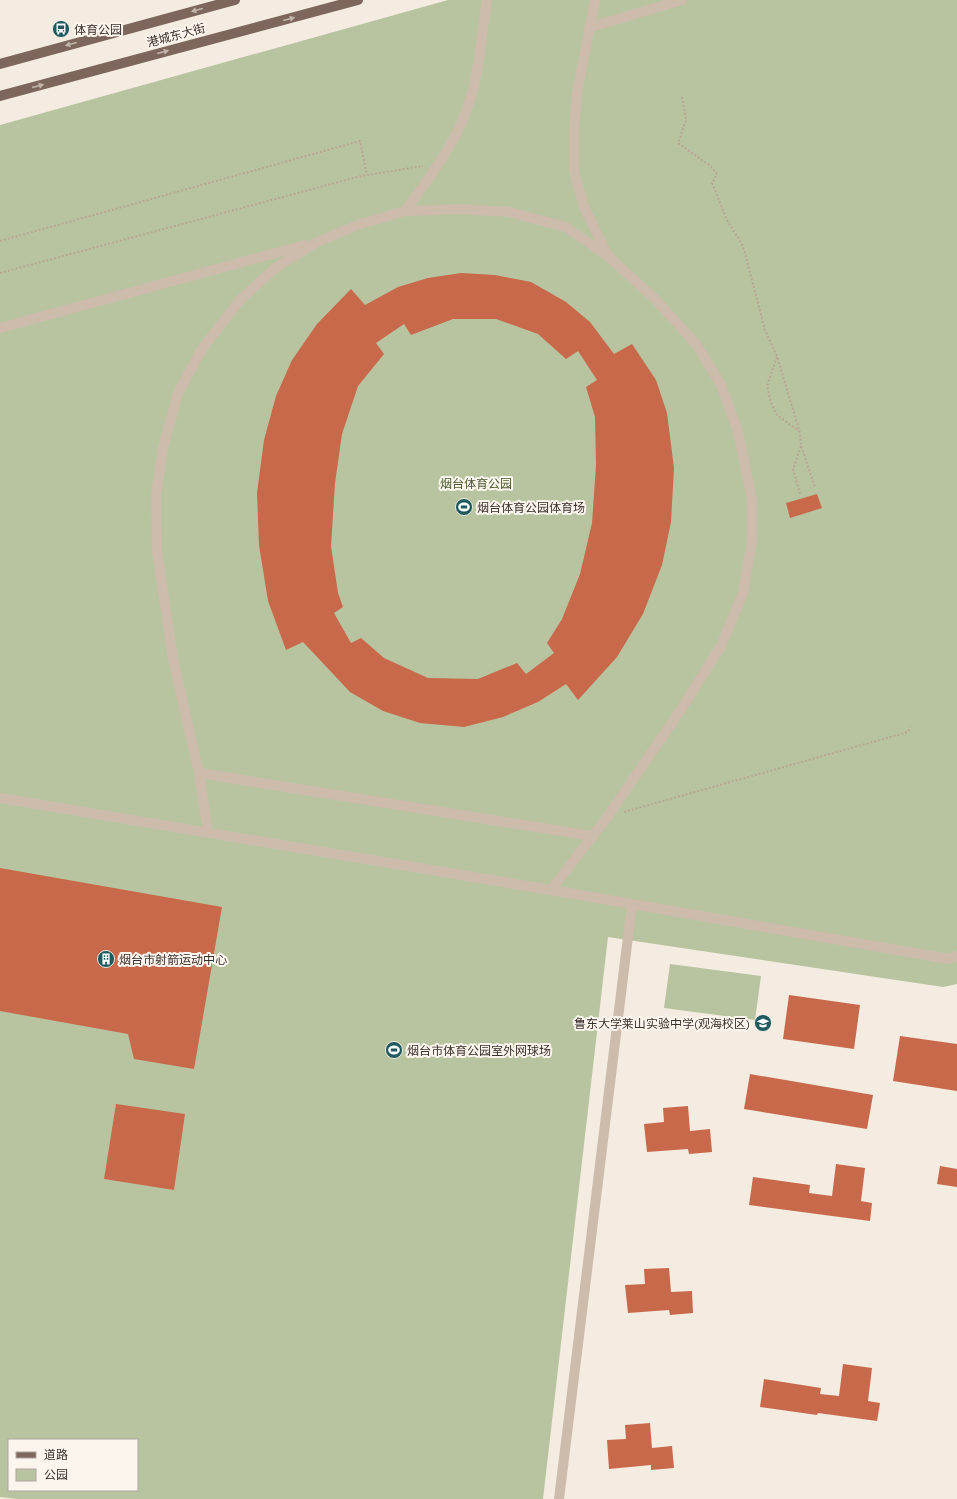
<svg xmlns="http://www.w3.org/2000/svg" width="957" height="1499" font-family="'IBM Plex Sans','Noto Sans SC',sans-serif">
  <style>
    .green { fill: #b8c4a0; fill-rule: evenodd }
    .building { fill: #c8694b; fill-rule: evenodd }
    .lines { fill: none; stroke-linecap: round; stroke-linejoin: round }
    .path { stroke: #b9a596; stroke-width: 2; stroke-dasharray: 2 2; stroke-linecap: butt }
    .minor { stroke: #cdbbac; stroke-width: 10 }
    .major { stroke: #7d675c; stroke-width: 10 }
    .oneway { fill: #c2b5ac }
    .labels { text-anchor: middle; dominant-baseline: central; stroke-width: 4; stroke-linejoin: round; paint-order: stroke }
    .poi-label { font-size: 12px; fill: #3b302b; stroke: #fbf5ee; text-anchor: start }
    .street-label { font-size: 12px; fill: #3b302b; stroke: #fbf5ee }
    .park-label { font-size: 12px; fill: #4a5a2e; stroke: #fbf5ee }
  </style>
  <rect width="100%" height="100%" fill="#f4ebe1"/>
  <!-- green -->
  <path class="green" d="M448,0H957V984L943,987L608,937L543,1499H17L0,1497V125ZM9,1440H137V1490H9Z
    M670,964L761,976L755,1020L664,1008Z"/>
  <!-- building -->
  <path class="building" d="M461,273L495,275L531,282L566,302L590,322L614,354L632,344L656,380L667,413L674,468L671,522L662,565L643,614L617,657L578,700L566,684L538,702L503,717L464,727L420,723L383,711L350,692L303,642L286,650L268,601L259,545L257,493L264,440L276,396L292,360L317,324L351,289L365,305L398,287L428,278ZM453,319H496L538,334L566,359L578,351L597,380L586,387L595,417L596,465L592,523L580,574L562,619L547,643L554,653L526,674L517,663L478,679L428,678L384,658L361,638L351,643L334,613L343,607L338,593L331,546L335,483L342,434L358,386L384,354L376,343L404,324L411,335Z
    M817,494L822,508L790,518L786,503Z
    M0,868L222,907L194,1069L134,1059L128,1034L0,1011Z
    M789,995L860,1005L854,1049L783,1039Z
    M900,1036L957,1044V1091L893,1081Z
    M750,1074L873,1095L867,1129L744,1109Z
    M116,1104L185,1114L174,1190L104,1179Z
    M688,1106L690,1131L710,1129L712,1152L689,1154L688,1149L647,1152L644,1124L664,1122L663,1108Z
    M836,1164L865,1168L861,1201L872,1203L870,1221L749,1205L753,1177L810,1185L809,1193L832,1196Z
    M940,1166L957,1169V1187L937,1184Z
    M669,1268L671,1292L692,1291L693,1313L670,1315L669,1310L628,1313L625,1285L645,1284L644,1269Z
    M843,1364L872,1368L868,1401L880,1403L877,1421L818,1413L817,1415L760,1407L764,1379L821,1388L820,1394L839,1396Z
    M650,1423L652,1448L672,1446L674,1468L651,1470V1465L609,1469L607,1440L626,1439L625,1425Z"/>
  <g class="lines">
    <!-- path -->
    <path class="path" d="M682,97L686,120L678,143L709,165L717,174L712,183L727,220L743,246L765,330L777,356L800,433L801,445L815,488
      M0,241L360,141L367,175
      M0,273L361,176L423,166
      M777,357L767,386L771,403L777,415L800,432
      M800,494L793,469L801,446
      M624,812L908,732L910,727"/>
    <!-- minor -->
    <path class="minor" d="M595,0L577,93L574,131V171L584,207L608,256
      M591,27L682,0
      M405,211C429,178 455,145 468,106C480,72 481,35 487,0
      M0,328L305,245
      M199,773L592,836
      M0,798L551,890L949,959L957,956
      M208,832L199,773L173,659L157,551L156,495L163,448L178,393L202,349L239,301L275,268L317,242L360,224L405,211L460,209L509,212L566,227L609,257L655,299L696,344L721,385L738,432L752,500V541L743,593L721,646L680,711L608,816L551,890
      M559,1499L632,904"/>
    <!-- major -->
    <path class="major" d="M0,64L235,0
      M0,96L358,0"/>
  </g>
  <!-- one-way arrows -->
  <defs><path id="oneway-solid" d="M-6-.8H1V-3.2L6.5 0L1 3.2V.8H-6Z"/></defs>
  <g class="oneway">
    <use href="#oneway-solid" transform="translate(197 10) rotate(165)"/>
    <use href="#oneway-solid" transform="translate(289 19) rotate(-15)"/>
    <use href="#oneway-solid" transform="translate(71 44) rotate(165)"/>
    <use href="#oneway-solid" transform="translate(163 52) rotate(-15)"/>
    <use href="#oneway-solid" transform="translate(38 86) rotate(-15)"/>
  </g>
  <!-- icons -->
  <defs>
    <g id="bus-disc" transform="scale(0.9)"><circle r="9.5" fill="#1f5a5e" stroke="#fbf5ee"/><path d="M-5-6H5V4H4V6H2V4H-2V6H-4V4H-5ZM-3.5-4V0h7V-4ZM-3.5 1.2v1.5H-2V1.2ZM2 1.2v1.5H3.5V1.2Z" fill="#fff"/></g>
    <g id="stadium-disc" transform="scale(0.9)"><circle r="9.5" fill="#1f5a5e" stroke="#fbf5ee"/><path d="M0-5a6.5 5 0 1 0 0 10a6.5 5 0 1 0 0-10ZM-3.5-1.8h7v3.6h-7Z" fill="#fff"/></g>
    <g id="building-disc" transform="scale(0.9)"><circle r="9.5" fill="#1f5a5e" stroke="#fbf5ee"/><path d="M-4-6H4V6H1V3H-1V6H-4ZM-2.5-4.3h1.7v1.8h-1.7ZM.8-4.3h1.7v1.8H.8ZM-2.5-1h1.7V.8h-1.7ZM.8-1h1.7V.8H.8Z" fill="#fff"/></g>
    <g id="school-disc" transform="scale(0.9)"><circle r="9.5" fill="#1f5a5e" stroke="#fbf5ee"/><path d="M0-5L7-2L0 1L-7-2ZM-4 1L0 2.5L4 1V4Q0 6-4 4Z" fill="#fff"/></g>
  </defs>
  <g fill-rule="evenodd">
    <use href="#bus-disc" x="61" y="29"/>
    <use href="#stadium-disc" x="464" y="507"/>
    <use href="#building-disc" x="106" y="959"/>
    <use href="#school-disc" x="763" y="1023"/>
    <use href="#stadium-disc" x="394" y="1050"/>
  </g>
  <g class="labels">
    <!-- poi labels -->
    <g class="poi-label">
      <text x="74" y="29">体育公园</text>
      <text x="477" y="507">烟台体育公园体育场</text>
      <text x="119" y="959">烟台市射箭运动中心</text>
      <text x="750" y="1023" text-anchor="end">鲁东大学莱山实验中学(观海校区)</text>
      <text x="407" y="1050">烟台市体育公园室外网球场</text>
    </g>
    <!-- street labels -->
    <g class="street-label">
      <text transform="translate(176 35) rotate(-15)">港城东大街</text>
    </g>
    <!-- park labels -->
    <g class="park-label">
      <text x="476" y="483">烟台体育公园</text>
    </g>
  </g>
  <!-- legend -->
  <rect x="8" y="1439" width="130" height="52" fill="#fbf5ee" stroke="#aea6a0"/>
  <rect x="16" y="1452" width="20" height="6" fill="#7d675c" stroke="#aea6a0"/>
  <text x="44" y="1459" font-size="12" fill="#3b302b">道路</text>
  <rect x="16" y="1469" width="20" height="12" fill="#b8c4a0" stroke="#aea6a0"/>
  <text x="44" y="1479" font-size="12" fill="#3b302b">公园</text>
</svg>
